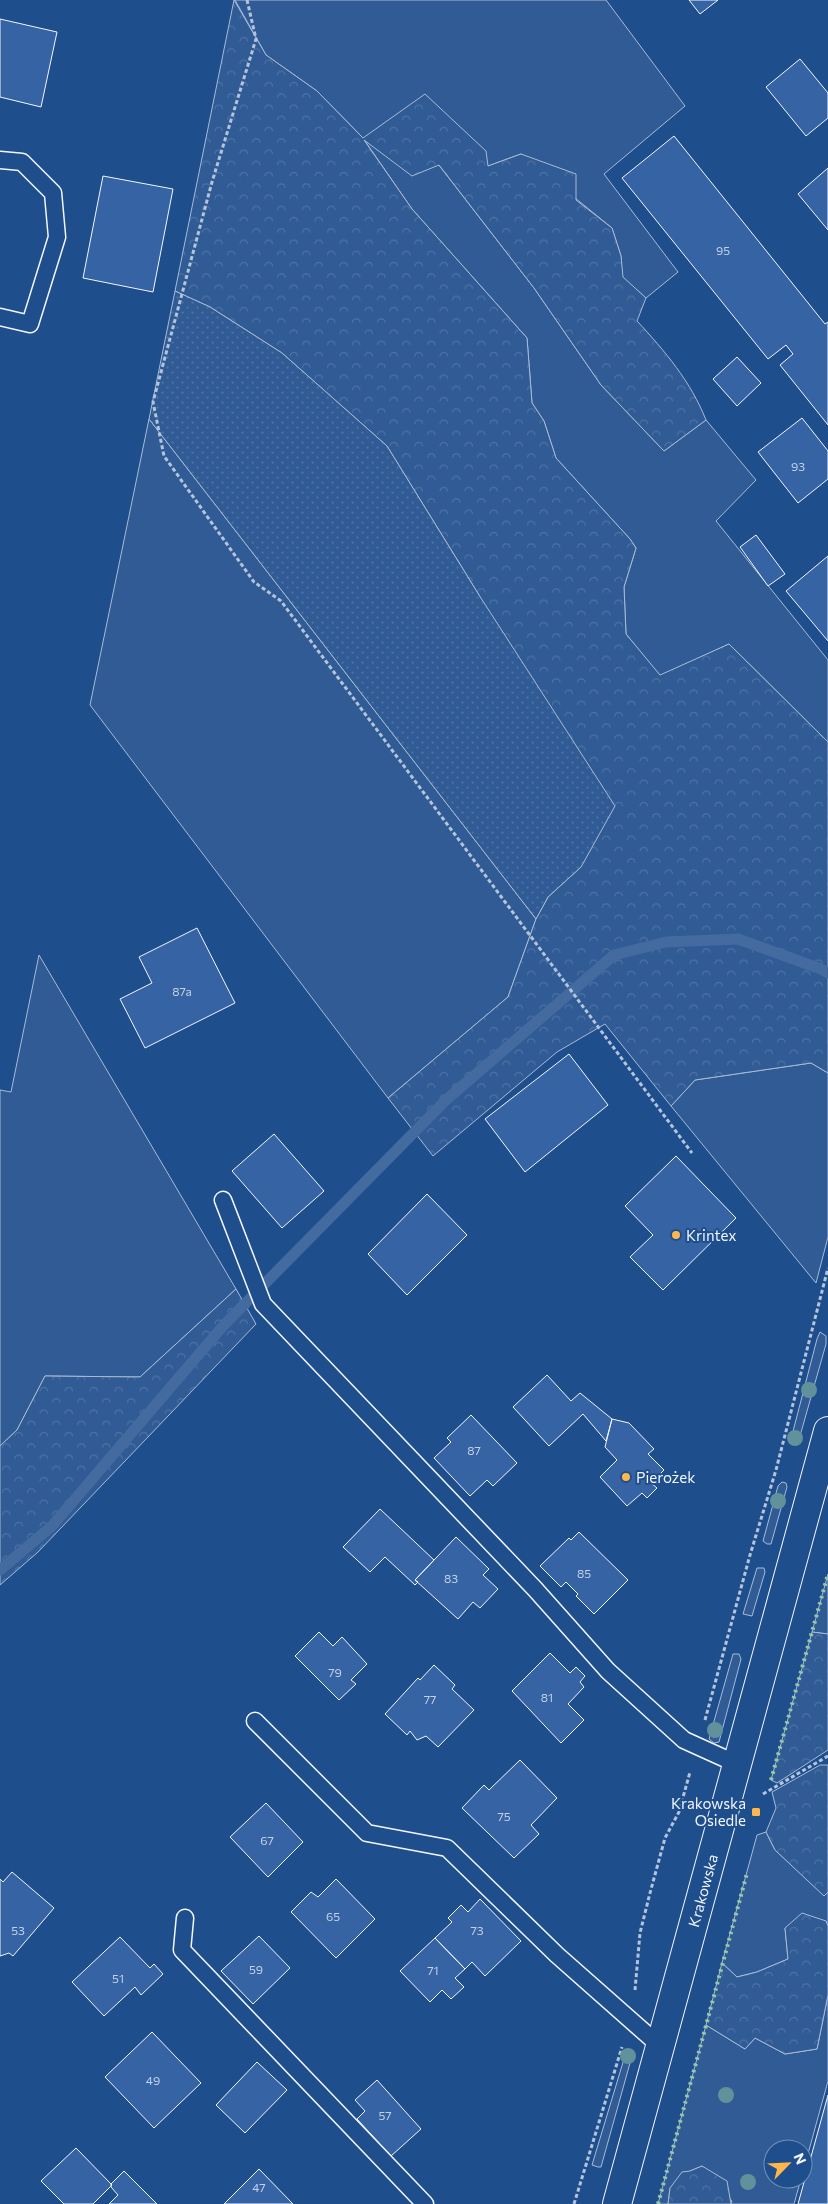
<svg xmlns="http://www.w3.org/2000/svg" width="828" height="2204" font-family="Commissioner,sans-serif">
  <style>
    .built { fill: #305b95; stroke: #a8bbd7 }
    .forest { fill: url(#forest-crowns); stroke: #a8bbd7 }
    .garden { fill: url(#garden-dots); stroke: #a8bbd7 }
    .lines { fill: none; stroke-linecap: round; stroke-linejoin: round }
    .stream { stroke: #446ba0; stroke-width: 11 }
    .building { fill: #3563a3; stroke: #f2f6ff }
    .lane-casing { stroke: #f2f6ff; stroke-width: 19 }
    .secondary-casing { stroke: #f2f6ff; stroke-width: 30 }
    .path { stroke: #b3c4dc; stroke-width: 3; stroke-dasharray: 4 2.5; stroke-linecap: butt }
    .lane { stroke: #1f4e8c; stroke-width: 16 }
    .secondary { stroke: #1f4e8c; stroke-width: 28 }
    .hedge { stroke: #97c8a6; stroke-width: 4; stroke-dasharray: 2.5 4; stroke-linecap: butt }
    .tree { fill: #61919a }
    .poi-dot { fill: #ffb74d; stroke: #1f4e8c; stroke-width: 2 }
    .labels { text-anchor: middle; dominant-baseline: central; stroke-width: 4; stroke-linejoin: round; paint-order: stroke }
    .number-label { font-size: 12px; fill: #c3d1e8 }
    .poi-label { font-size: 15px; fill: #f2f6ff; stroke: #1f4e8c; text-anchor: start }
    .street-label { font-size: 15px; fill: #f2f6ff; stroke: #1f4e8c }
  </style>
  <defs>
    <pattern id="forest-crowns" width="20" height="18" patternUnits="userSpaceOnUse" patternTransform="scale(1.25)"><rect width="20" height="18" fill="#305b95"/><path d="M2 6a3 3 0 1 1 6 0M12 15a3 3 0 1 1 6 0" fill="none" stroke="#4e73a5"/></pattern>
    <pattern id="garden-dots" width="8" height="8" patternUnits="userSpaceOnUse" patternTransform="scale(1.25)"><rect width="8" height="8" fill="#305b95"/><path d="M2 2h.1M6 6h.1" fill="none" stroke="#4e73a5" stroke-width="1.8" stroke-linecap="round"/></pattern>
  </defs>
  <rect width="100%" height="100%" fill="#1f4e8c"/>
  <!-- built -->
  <path class="built" d="M235,0H606L685,106L604,174L678,272L646,298L622,277L621,256L612,228L521,154L488,166L438,164L534,288L601,385L664,451L706,420L756,480L716,521L828,660V742L729,644L660,676L626,634L624,587L636,548L630,539L556,458L544,421L532,403L527,338L412,209L363,138L317,91L266,55Z
    M149,419L536,919L508,997L388,1098L90,705Z
    M39,955L236,1289L140,1377L45,1376L17,1430L0,1446V1090L11,1092Z
    M811,1063L828,1073V1237L816,1283L671,1106L695,1080Z
    M820,1332L826,1336V1344L798,1443L795,1445L791,1439L817,1339Z
    M782,1482L786,1483L787,1487L771,1544H767L763,1541L778,1486Z
    M757,1568H764L765,1572L752,1616L743,1614Z
    M828,1574V1634L812,1632Z
    M733,1654H739L741,1659L719,1742L714,1743L709,1739Z
    M766,1832L775,1850L824,1895L828,1892V1926L826,1921L785,1928L788,1959L757,1972L737,1977L722,1963L757,1835Z
    M828,1995V2081L803,2172V2149H773V2179H801L794,2204H731L732,2201L702,2166L690,2171L670,2188L668,2204H658L706,2025L745,2049L755,2038L785,2054L817,2049Z
    M627,2049L631,2053L630,2063L601,2167H598L592,2165Z"/>
  <!-- forest -->
  <path class="forest" d="M234,0L266,55L317,91L363,138L425,94L486,151L488,166L521,154L576,174V200L612,228L621,256L623,277L646,298L637,321C665,351 691,382 706,420L664,451L601,385L534,288L439,165L412,176L364,140L412,209L527,338L532,403L544,421L556,458L630,539L636,548L624,587L626,634L660,675L729,644L828,742V1073L811,1063L695,1080L671,1106L605,1024L557,1052L433,1156L388,1098L508,997L536,919L548,897L581,867L479,595L387,446L282,353L210,307L175,291Z
    M236,1289L256,1324L38,1552L0,1585V1446L17,1430L45,1376L140,1377Z
    M812,1632L828,1634V1750L777,1783L771,1780Z
    M820,1765H828V1892L824,1896L775,1850L766,1832L776,1808L772,1792Z
    M802,1913L826,1921L828,1926V1995L817,2049L785,2054L755,2038L745,2049L706,2025L722,1963L737,1977L757,1972L788,1959L785,1928Z
    M702,2166L727,2181L731,2204H668L670,2188L682,2172L690,2171Z"/>
  <!-- garden -->
  <path class="garden" d="M175,291L210,307L282,353L387,446L479,595L615,806L581,867L548,897L536,919L149,419Z"/>
  <g class="lines">
    <!-- stream -->
    <path class="stream" d="M0,1570L52,1526L223,1326L446,1100L614,955L666,942L738,939L821,969L828,973"/>
  </g>
  <!-- building -->
  <path class="building" d="M689,0H718L700,14Z
    M0,19L57,32L41,107L0,97Z
    M800,59L828,93V118L806,136L766,87Z
    M674,136L825,324L828,322V425L780,365L793,354L786,345L768,359L622,178Z
    M828,168V230L798,194Z
    M103,176L173,189L153,292L83,278Z
    M737,357L761,383L737,406L713,379Z
    M802,418L828,451V479L798,503L758,452Z
    M756,535L785,574L768,586L740,547Z
    M828,556V641L786,591Z
    M197,928L235,1003L145,1048L120,999L152,983L139,957Z
    M569,1054L608,1105L525,1172L485,1119Z
    M274,1134L324,1191L282,1228L232,1171Z
    M676,1156L736,1218L663,1290L630,1257L653,1235L625,1206Z
    M427,1194L467,1235L407,1295L368,1254Z
    M547,1375L571,1401L580,1393L612,1419L606,1441L583,1414L549,1446L513,1407Z
    M471,1415L517,1463L493,1486L487,1480L470,1496L434,1458L451,1442L447,1438Z
    M612,1419L629,1423L654,1449L648,1454L664,1470L651,1483L657,1488L647,1498L642,1493L627,1506L600,1477L617,1460L605,1447Z
    M380,1509L434,1560L415,1580L418,1582L415,1585L385,1557L370,1572L343,1547Z
    M579,1532L628,1580L594,1614L576,1596L578,1594L566,1582L561,1587L540,1566L569,1538L571,1540Z
    M456,1537L489,1569L483,1575L498,1589L480,1608L473,1602L458,1619L415,1580Z
    M319,1632L333,1646L342,1637L367,1664L351,1680L356,1684L339,1700L295,1656Z
    M550,1653L570,1673L576,1667L585,1676L580,1682L584,1687L568,1704L584,1720L561,1743L512,1691Z
    M434,1665L455,1685L452,1689L474,1710L438,1747L426,1736L417,1740L410,1731L407,1735L385,1714L418,1678L420,1680Z
    M520,1760L557,1798L531,1825L539,1834L514,1858L462,1808L484,1785L489,1790Z
    M266,1803L303,1842L268,1877L230,1837Z
    M12,1872L54,1908L13,1956L9,1953L0,1956V1879L3,1882Z
    M336,1879L375,1919L336,1958L291,1912L311,1892L318,1897Z
    M480,1899L521,1941L485,1976L472,1962L465,1969L435,1938L452,1922L448,1918L461,1905L468,1912Z
    M259,1936L290,1968L253,2004L221,1971Z
    M120,1937L150,1968L154,1964L163,1974L141,1995L135,1987L104,2016L72,1982Z
    M435,1938L465,1969L455,1978L464,1987L451,1999L442,1990L430,2002L400,1971Z
    M152,2032L201,2083L154,2128L105,2077Z
    M257,2062L287,2090L245,2133L216,2105Z
    M377,2080L421,2129L391,2156L357,2119L365,2111L355,2100Z
    M828,2095V2204H798Z
    M76,2148L112,2185L93,2204H64L41,2181Z
    M259,2169L293,2204H224Z
    M124,2171L157,2204H109L118,2195L111,2187V2184Z"/>
  <g class="lines">
    <!-- lane casing -->
    <g class="lane-casing">
      <path id="lane" d="M0,160L22,162L53,193L57,237L30,324L0,317
        M223,1200L263,1304L535,1589L608,1671L684,1740L737,1764
        M255,1721L367,1833L447,1848L557,1955L660,2046
        M185,1918L182,1950L425,2204"/>
    </g>
    <!-- secondary casing -->
    <g class="secondary-casing">
      <g id="secondary">
        <path id="s1" d="M617,2204L828,1431"/>
      </g>
    </g>
    <!-- path -->
    <path class="path" d="M247,0L256,39L212,182L153,402L164,456L254,582L281,601L692,1153
      M705,1720L750,1555L776,1470L828,1268
      M763,1794L828,1756
      M635,1990L640,1933L650,1893L665,1838L679,1812L690,1772
      M574,2204L622,2047"/>
    <!-- lane -->
    <use href="#lane" class="lane"/>
    <!-- secondary -->
    <use href="#secondary" class="secondary"/>
    <!-- hedge -->
    <path class="hedge" d="M771,1780L828,1574
      M658,2204L747,1873"/>
  </g>
  <!-- trees -->
  <g class="tree">
    <circle cx="809" cy="1390" r="8"/>
    <circle cx="795" cy="1438" r="8"/>
    <circle cx="778" cy="1501" r="8"/>
    <circle cx="715" cy="1730" r="8"/>
    <circle cx="628" cy="2056" r="8"/>
    <circle cx="726" cy="2095" r="8"/>
    <circle cx="748" cy="2182" r="8"/>
  </g>
  <!-- markers -->
  <g class="poi-dot">
    <circle cx="676" cy="1235" r="5"/>
    <circle cx="626" cy="1477" r="5"/>
    <rect x="751" y="1807" width="10" height="10" rx="2.5"/>
  </g>
  <g class="labels">
    <!-- number labels -->
    <g class="number-label">
      <text x="723" y="250">95</text>
      <text x="798" y="466">93</text>
      <text x="182" y="991">87a</text>
      <text x="474" y="1450">87</text>
      <text x="584" y="1573">85</text>
      <text x="451" y="1578">83</text>
      <text x="335" y="1672">79</text>
      <text x="547" y="1697">81</text>
      <text x="430" y="1699">77</text>
      <text x="504" y="1816">75</text>
      <text x="267" y="1840">67</text>
      <text x="333" y="1916">65</text>
      <text x="18" y="1930">53</text>
      <text x="477" y="1930">73</text>
      <text x="256" y="1969">59</text>
      <text x="433" y="1970">71</text>
      <text x="118" y="1978">51</text>
      <text x="153" y="2080">49</text>
      <text x="385" y="2115">57</text>
      <text x="259" y="2187">47</text>
    </g>
    <!-- poi labels -->
    <g class="poi-label">
      <text x="686" y="1235">Krintex</text>
      <text x="636" y="1477">Pierożek</text>
      <text x="746" y="1803" text-anchor="end">Krakowska<tspan x="746" dy="17">Osiedle</tspan></text>
    </g>
    <!-- street labels -->
    <g class="street-label">
      <text stroke="none"><textPath href="#s1" startOffset="325">Krakowska</textPath></text>
    </g>
  </g>
  <!-- north arrow -->
  <g transform="translate(788 2164) rotate(66)"><circle r="24" fill="#1f4e8c" stroke="#7391ba"/>
  <path d="M0-4L9 19L0 12L-9 19Z" fill="#ffb74d"/>
  <text y="-8" font-size="14" font-weight="bold" text-anchor="middle" fill="#f2f6ff">N</text>
  </g>
</svg>
